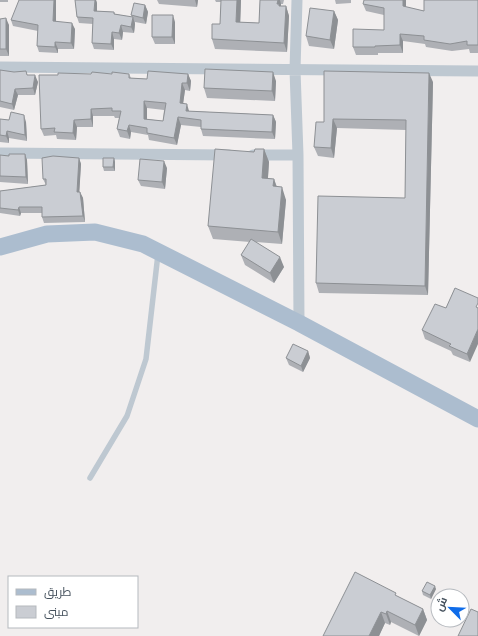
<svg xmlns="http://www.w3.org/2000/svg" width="478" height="636" font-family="'PT Sans Narrow',Cairo,sans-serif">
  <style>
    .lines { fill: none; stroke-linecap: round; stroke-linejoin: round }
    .lane { stroke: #bec8d1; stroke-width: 5.5 }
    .street { stroke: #bec8d1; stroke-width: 11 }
    .primary { stroke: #acbdcf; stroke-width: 17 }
    .wall { fill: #aeb0b5; fill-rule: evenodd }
    .shaded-wall { fill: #8d9094 }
    .building { fill: #cacdd3; stroke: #8d9094; fill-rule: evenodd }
  </style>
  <rect width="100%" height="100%" fill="#f1eeee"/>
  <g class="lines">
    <!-- lane -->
    <path class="lane" d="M90,478L127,416L146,359L158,254"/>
    <!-- street -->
    <path class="street" d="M297,0L295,70L298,155L299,323
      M0,67L478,71
      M0,153L229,155
      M253,155H298"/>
    <!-- primary -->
    <path class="primary" d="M0,247L47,234L95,232L143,244L299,323L478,419"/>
  </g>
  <!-- wall -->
  <path class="wall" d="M0,0H8V2H0Z
    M56,0V21L75,29L74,49H58V53L39,52L37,46L38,31L13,26L11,20Z
    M75,0H96L97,3V11L114,12L115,14L132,17L131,15L145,5L148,12L146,24L135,22V24L134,33L123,32L122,40L114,39V50L94,49L92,43L93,24L79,23L77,17Z
    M157,0H198L197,7L159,4Z
    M215,0H241L240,22L259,23L260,0H284L283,4H281V6H286L289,16L287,52L215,49L212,39L220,24L221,2H216Z
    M335,0H351V3L336,4Z
    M478,0V53H470L469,49L452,51L426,47L425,44L403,41V53H378V55H356L353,47L384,30V15L366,11L363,4L406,7L424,11Z
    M334,11L338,20L334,49L309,46L306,36Z
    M0,19L9,25V56H0Z
    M175,22V44H155L152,37Z
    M0,70L28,75L38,82L35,95H18L14,110L0,107Z
    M129,74L131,78L147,79L188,74L191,81L190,91L185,90L183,104L189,111L273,115L276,122L275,139L203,136L201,129V127L181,125L177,145L149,140L148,135L131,132L130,139L120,137L117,129L119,118H115L114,116H93V127H77L76,140L57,139L56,135L44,136L41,129L58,75ZM147,108L164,110L163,121L147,119Z
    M276,81L275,101L207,98L204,88Z
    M433,82L428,295L319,293L316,283L405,198L406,130L337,128L334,158L318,156L314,147L324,122Z
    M0,119L26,122L27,141L9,138V143L0,142Z
    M264,149L269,162L268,178L274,179L277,187L286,200L282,244L256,242L284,267L274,283L245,265L241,255L250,242L213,239L208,226L254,152Z
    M25,154L27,160L28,184L0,182V155L9,156Z
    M79,158L81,164L79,192H80L83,198L85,222L44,223L42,217V213H21L20,216L0,213V191L46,185L43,179Z
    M114,158L115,162V171H104L103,167Z
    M167,168L165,189L141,186L138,180Z
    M455,288L470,362L453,355L451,351L425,339L422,330L446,308Z
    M308,351L310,358L303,372L289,365L286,358Z
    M436,589L431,599L423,595L422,591Z
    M398,597L423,609L427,620L419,636L391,622L390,625L385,623L379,636H323Z"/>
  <!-- shaded-wall -->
  <path class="shaded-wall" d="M54,0H56V28L53,21Z
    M95,0H96L97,3V17L94,11Z
    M195,0H198L197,7Z
    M237,0H241L240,31L236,22Z
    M278,0H280L281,4V10L277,4Z
    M403,0H406V13L403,6Z
    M145,5L148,12L146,24L143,18Z
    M286,6L289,16L287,52L284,43Z
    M334,11L338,20L334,49L330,40Z
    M173,15L175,22V44L172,37Z
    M133,17L135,24L134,33L131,27Z
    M6,18L9,25V56L6,49Z
    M72,23L75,29L74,49L71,43Z
    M121,25L123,32L122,40L119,33Z
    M112,32L114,39V50L111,44Z
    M400,34L403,41V53L400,45Z
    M55,42L58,49V53L55,47Z
    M273,72L276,81L275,101L272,91Z
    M429,73L433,82L428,295L425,286Z
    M188,74L191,81L190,91L187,83Z
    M35,75L38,82L35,95L33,88Z
    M182,83L185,90L182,111L180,103Z
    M15,89L18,95L14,110L12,104Z
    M144,101L147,108V126L144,119Z
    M187,104L189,111H186Z
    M91,109L93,116V127L91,119Z
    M24,115L26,122L27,141L25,135Z
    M273,115L276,122L275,139L272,132Z
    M178,117L181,125L177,145L174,138Z
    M333,119L337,128L334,158L331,148Z
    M74,120L77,127L76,140L73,133Z
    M129,125L131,132L130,139L127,131Z
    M7,131L9,138V143L6,136Z
    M264,149L269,162L267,190L262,178Z
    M25,154L27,160L28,184L26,177Z
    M79,158L81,164L79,198L77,192Z
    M114,158L115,162V171L113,167Z
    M164,161L167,168L165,189L162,182Z
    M274,179L278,191L273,186Z
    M282,187L286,200L282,244L278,232Z
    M80,192L83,198L85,222L83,216Z
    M19,207L21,213L20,216L18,210Z
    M280,257L284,267L274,283L270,273Z
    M478,329V344L470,362L467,354Z
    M308,351L310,358L303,372L301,366Z
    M435,586L436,589L431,599L430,595Z
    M423,609L427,620L419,636L415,625Z
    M387,611L391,622L390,625L386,614Z
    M381,612L385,623L379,636H369Z"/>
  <!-- building -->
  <path class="building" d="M19,0H54L53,21L72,23L71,43L55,42V47L37,46L38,25L11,20Z
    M75,0H95L94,11L114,12V14L133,17L131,27L121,25L119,33L112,32L111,44L92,43L93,18L77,17Z
    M221,0H237L236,22L259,23L260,0H278L277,4H279V6H286L284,43L212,39V24H220Z
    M364,0H403V6L424,11V0H478V45H467V41L450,44L424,40V36L400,34V45L375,46V47H353V29L384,30V8L363,4Z
    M134,3L145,5L143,18L131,15Z
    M310,8L334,11L330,40L306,36Z
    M152,15H173L172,37H152Z
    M6,18V49H0V19Z
    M205,69L273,72L272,91L204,88Z
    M0,70L14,72L26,71L27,75H35L33,88L15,89L12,104L0,101Z
    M148,71L188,74L187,83H182L180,103L187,104L186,111L273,115L272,132L201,129V120L178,117L174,138L147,133V128L129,125L127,131L117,129L121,111H112V108L91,109V119L74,120L73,133L54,132L55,128L41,129L39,75H58V73L91,74L92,72L112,74V72L129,74V78L147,79ZM144,101L166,103L163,121L144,119Z
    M324,71L429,73L425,286L316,283L318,196L405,198L406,120L333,119L331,148L314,147L316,122H324Z
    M11,112L24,115L25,135L7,131L6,136L0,135V119L9,120Z
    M215,149L254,152L255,149H264L262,178L274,179L273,186L282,187L278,232L208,226Z
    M9,154H25L26,177L0,176V155L9,156Z
    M53,156L79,158L77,192H80L83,216L42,217V207H19L18,210L0,208V191L46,185V179H43L42,158Z
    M103,158H114L113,167H103Z
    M140,159L164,161L162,182L138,180Z
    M251,239L280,257L270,273L241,255Z
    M455,288L478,298V303L476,307L478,308V329L467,354L449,346L451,344L422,330L435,304L446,308Z
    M293,344L308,351L301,366L286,358Z
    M355,572L396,593L395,595L423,609L415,625L387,611L386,614L381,612L369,636H323Z
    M427,582L435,586L430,595L422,591Z
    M471,609L478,612V636H458Z"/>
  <!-- legend -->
  <rect x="8" y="576" width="130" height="52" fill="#ffffff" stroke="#b5b9be"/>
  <rect x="16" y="589" width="20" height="6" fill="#acbdcf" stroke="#b5b9be"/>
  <text x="44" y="596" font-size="12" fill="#45515d">طريق</text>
  <rect x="16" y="606" width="20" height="12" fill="#cacdd3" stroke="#b5b9be"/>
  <text x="44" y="616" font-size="12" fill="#45515d">مبنى</text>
  <!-- north arrow -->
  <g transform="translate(450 608) rotate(294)"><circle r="19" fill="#ffffff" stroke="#b5b9be"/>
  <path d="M0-3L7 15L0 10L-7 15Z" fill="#0f6ce9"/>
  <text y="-6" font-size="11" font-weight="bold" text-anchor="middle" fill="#45515d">ش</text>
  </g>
</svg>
